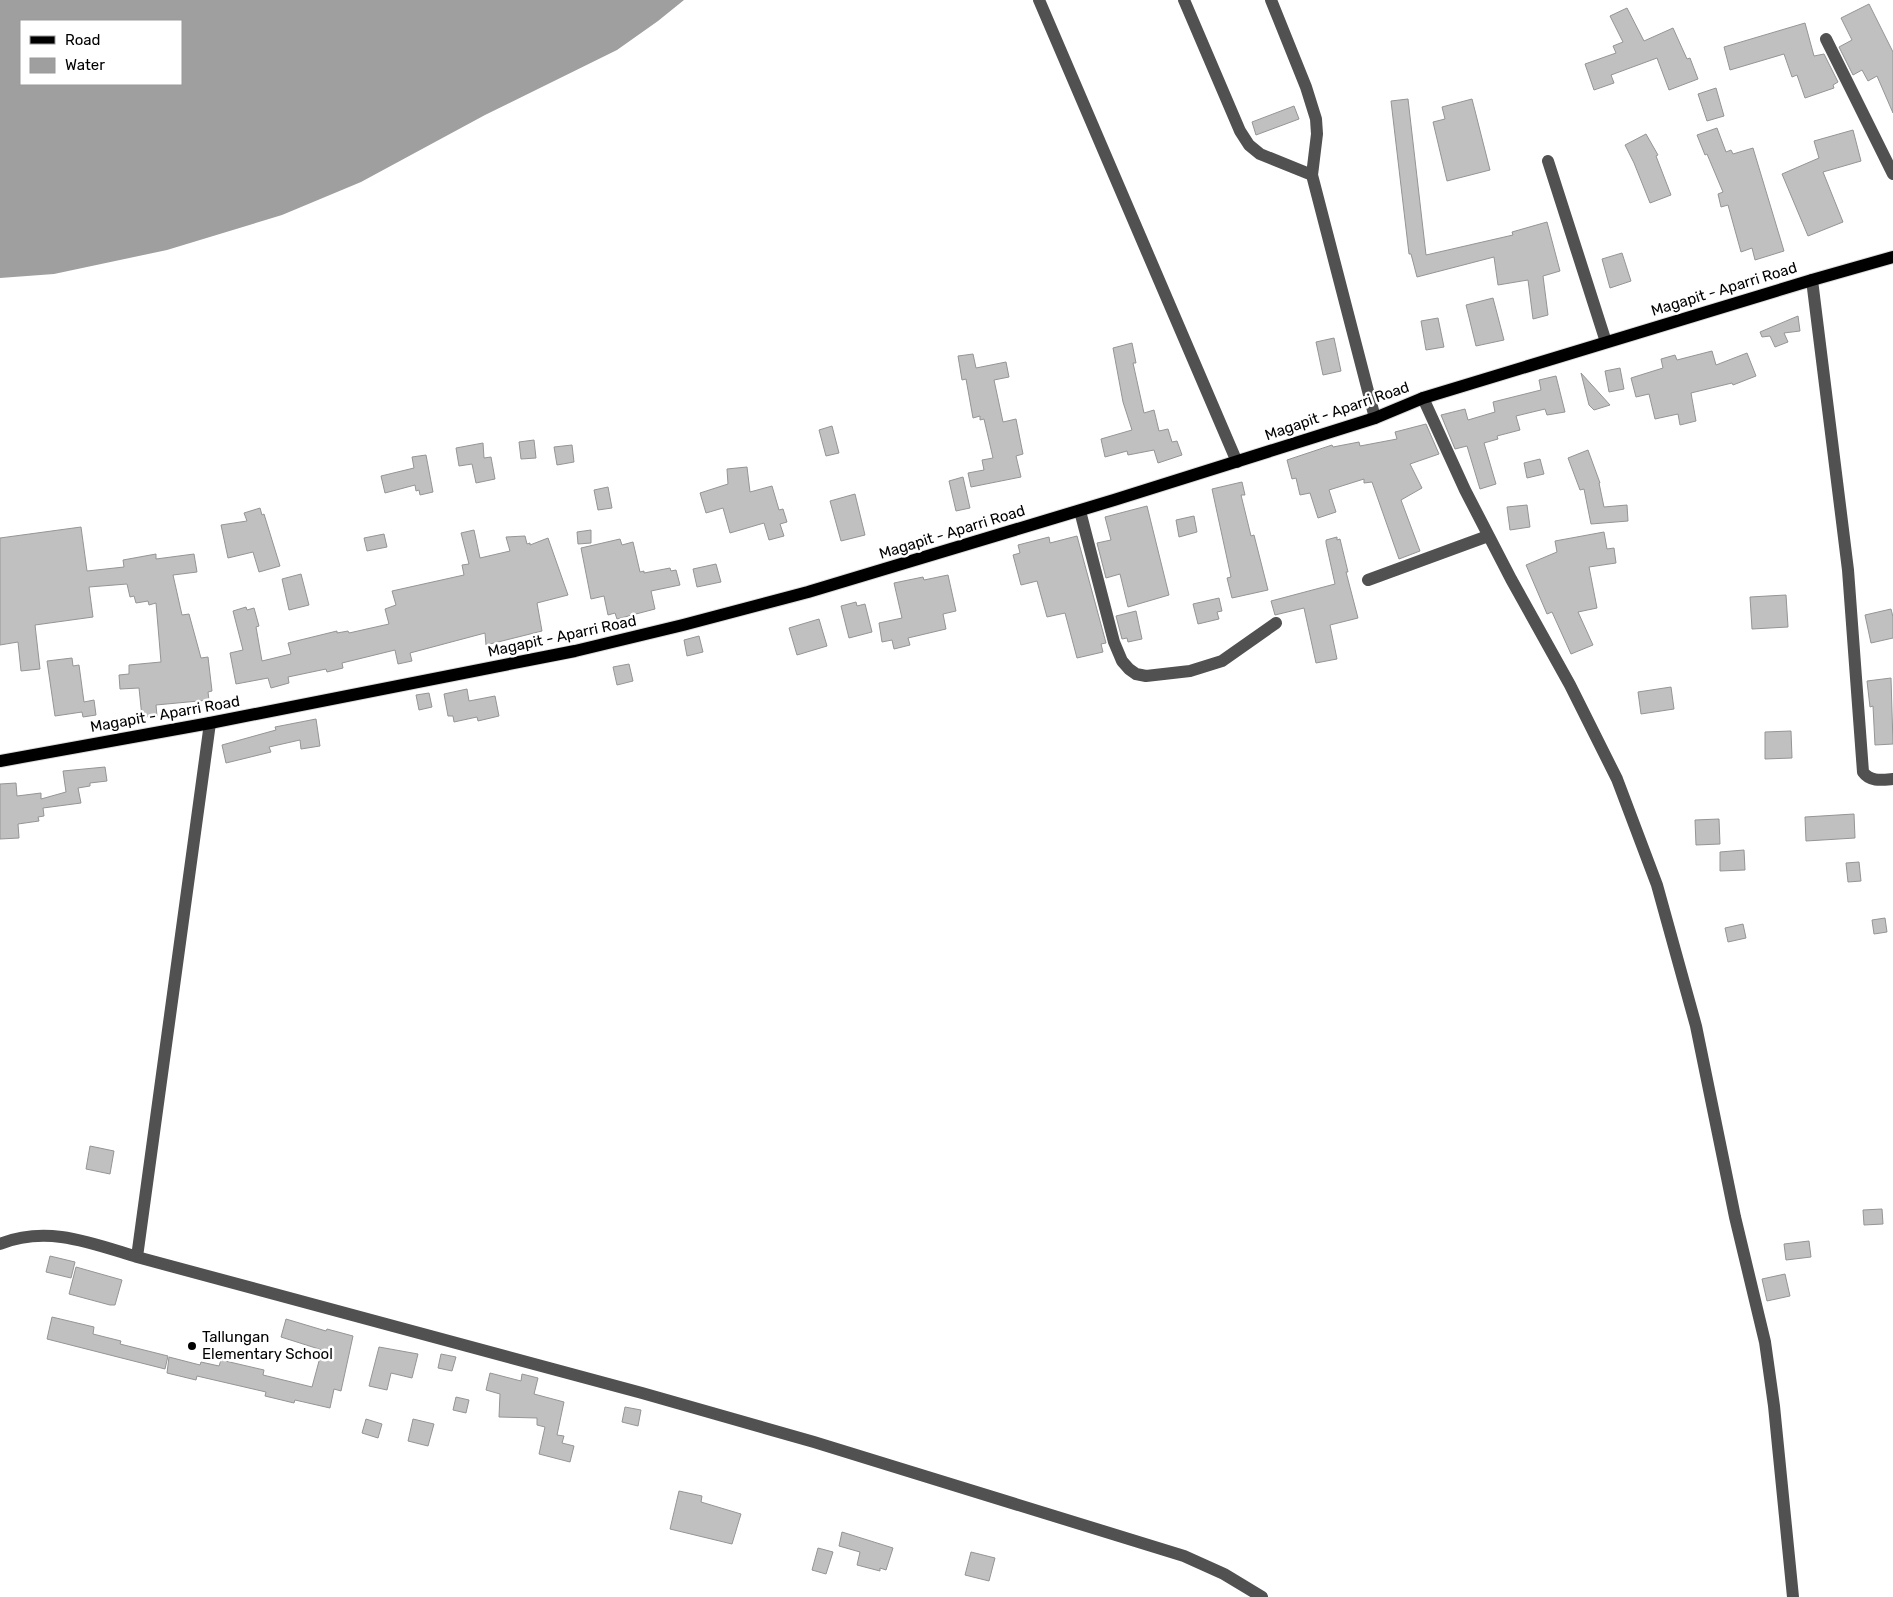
<svg xmlns="http://www.w3.org/2000/svg" width="1893" height="1597" font-family="Rubik,sans-serif">
  <style>
    .water { fill: #9f9f9f; fill-rule: evenodd }
    .building { fill: #c0c0c0; stroke: #959595 }
    .lines { fill: none; stroke-linecap: round; stroke-linejoin: round }
    .major-casing { stroke: #dbdbdb; stroke-width: 14 }
    .minor { stroke: #515151; stroke-width: 12 }
    .major { stroke: #000; stroke-width: 12 }
    .poi-dot { fill: #000; stroke: #fff; stroke-width: 2 }
    .labels { text-anchor: middle; dominant-baseline: central; stroke-width: 5; stroke-linejoin: round; paint-order: stroke }
    .street-label { font-size: 15px; fill: #000; stroke: #fff }
    .poi-label { font-size: 15px; fill: #000; stroke: #fff; text-anchor: start }
  </style>
  <rect width="100%" height="100%" fill="#fff"/>
  <!-- water -->
  <path class="water" d="M0,0H684L658,21L617,50L485,115L361,182L282,215L167,250L54,274L0,278ZM21,21H181V84H21Z"/>
  <!-- building -->
  <path class="building" d="M1869,4L1893,52V113L1877,76L1868,81L1862,70L1853,75L1839,47L1852,40L1841,18Z
    M1627,8L1644,41L1673,28L1687,59L1690,58L1698,79L1669,90L1657,58L1611,75L1614,83L1594,90L1585,64L1616,53L1613,46L1623,42L1610,16Z
    M1805,23L1814,56L1824,54L1838,82L1833,85L1834,88L1805,98L1797,75L1792,77L1784,54L1730,70L1724,47Z
    M1716,88L1724,116L1707,121L1698,94Z
    M1408,99L1426,255L1513,235L1512,232L1547,222L1560,271L1543,276L1548,315L1533,319L1528,280L1498,285L1494,257L1417,277L1411,254H1409L1391,101Z
    M1472,99L1490,170L1447,181L1433,122L1445,119L1442,107Z
    M1294,106L1299,119L1256,135L1252,122Z
    M1717,128L1726,152L1731,150L1733,154L1753,148L1784,251L1755,260L1752,248L1741,252L1728,205L1721,207L1718,194L1723,192L1707,154L1705,155L1697,135Z
    M1853,130L1861,161L1823,172L1843,222L1808,236L1782,174L1819,158L1814,141Z
    M1646,134L1658,155L1656,156L1671,195L1650,203L1634,163L1625,145Z
    M1622,253L1631,281L1610,288L1602,259Z
    M1493,298L1504,340L1476,346L1466,305Z
    M1798,316L1800,331L1784,333L1788,342L1775,347L1770,336L1762,337L1760,332Z
    M1438,318L1444,347L1426,350L1421,321Z
    M1334,338L1341,371L1323,375L1316,342Z
    M1132,343L1136,363H1133L1144,413L1154,410L1159,431L1168,429L1172,442L1177,441L1182,455L1158,463L1154,450L1128,455L1127,451L1105,457L1101,439L1132,430L1123,402L1113,348Z
    M1712,351L1716,365L1747,353L1756,376L1733,385L1732,383L1691,393L1696,421L1680,425L1678,414L1655,419L1649,394L1636,397L1631,378L1663,368L1661,359L1675,355L1677,360Z
    M973,354L976,368L1006,362L1009,377L994,380L1003,422L1016,419L1023,454L1016,456L1021,477L971,487L968,473L984,470L982,460L993,458L984,419L980,420V416L973,418L966,379L962,380L958,356Z
    M1620,368L1624,389L1609,392L1605,371Z
    M1581,373L1610,405L1594,410L1589,405Z
    M1556,376L1565,412L1547,415L1545,409L1516,416L1520,430L1497,436L1498,439L1484,443L1496,484L1480,489L1467,446L1455,449L1441,415L1465,409L1468,420L1495,412L1493,402L1541,390L1539,380Z
    M1426,424L1439,454L1410,464L1422,488L1401,500L1420,551L1399,559L1372,482L1364,483V479L1329,490L1336,512L1318,518L1310,493L1300,495L1296,478L1292,479L1287,460L1332,445L1333,447L1359,442L1360,446L1397,439L1395,432Z
    M832,426L839,453L826,456L819,430Z
    M534,440L536,458L521,459L519,442Z
    M483,443L484,458L491,457L495,479L476,483L472,464L459,466L456,448Z
    M572,445L574,462L557,465L554,447Z
    M1588,450L1600,483H1599L1604,507L1627,505L1628,521L1591,524L1584,489L1580,490L1568,458Z
    M426,455L433,492L420,495L419,490L416,491L415,485L385,493L381,476L414,468L412,457Z
    M1540,459L1544,474L1527,478L1524,463Z
    M747,467L750,492L772,486L779,510L783,509L787,522L780,524L784,536L769,540L764,523L730,533L723,508L706,513L700,493L728,484L727,469Z
    M963,477L970,508L956,511L949,481Z
    M1242,482L1245,495H1241L1251,536L1254,535L1268,590L1232,598L1227,578L1231,577L1212,489Z
    M608,487L612,508L598,510L594,490Z
    M855,494L865,535L841,541L830,501Z
    M1527,505L1530,527L1510,530L1507,507Z
    M1147,506L1169,595L1128,607L1120,574L1106,578L1097,543L1111,540L1105,517Z
    M260,508L262,515L264,514L280,566L259,572L253,552L228,558L221,525L247,521L244,513Z
    M1194,516L1197,532L1179,537L1176,520Z
    M81,527L87,571L124,567L123,560L156,554V559L194,554L197,572L173,575L182,615L189,614L201,658L208,657L212,691L208,692L209,700L156,705L157,716L142,717L139,688L120,689L119,675L129,674V665L161,662L156,603L149,605L148,601L136,603L134,596L130,597L127,584L89,587L93,617L35,625L40,669L21,671L18,642L0,645V538Z
    M474,530L480,558L510,551L506,537L525,536L527,544L530,543V545L548,538L568,595L537,603L542,631L486,645L485,633L410,653L412,661L398,664L395,650L342,663L343,668L327,672L326,669L288,677L289,683L271,688L268,678L236,684L230,653L243,650L233,611L246,607L247,610L254,608L259,626L256,627L262,661L291,654L288,643L337,631V633L348,631L349,633L389,624L385,609L396,605L392,591L464,575L462,565L469,564L461,533Z
    M591,530V543L578,544L577,532Z
    M1604,532L1607,549L1614,548L1616,563L1589,567L1597,608L1578,612L1593,645L1571,654L1552,612L1547,614L1526,565L1557,552L1555,541Z
    M384,534L387,547L367,551L364,538Z
    M1077,536L1106,643L1101,644L1103,652L1077,658L1065,613L1047,617L1037,581L1021,585L1013,555L1020,553L1018,545L1049,537L1050,543Z
    M1337,537V540L1340,539L1348,572H1346L1358,618L1330,625L1337,659L1316,663L1304,608L1275,615L1271,601L1335,584L1326,543V540Z
    M620,539L622,545L633,542L640,572L644,571V573L670,568L671,571L676,570L680,585L651,591L655,609L617,619L615,613L608,615L604,596L591,599L581,548Z
    M716,564L721,582L697,587L693,569Z
    M301,574L309,605L289,610L282,579Z
    M948,575L956,611L943,614L946,629L908,638L910,645L894,649L892,640L882,642L879,623L902,618L894,583L923,577L924,580Z
    M1786,595L1788,627L1752,629L1750,597Z
    M1219,598L1222,611L1217,612L1219,619L1198,624L1193,604Z
    M856,602L857,606L865,604L872,632L849,638L841,606Z
    M1891,609L1893,617V638L1871,643L1865,615Z
    M1136,611L1142,639L1128,642L1127,638L1122,639L1116,616Z
    M819,619L827,646L797,655L789,628Z
    M699,636L703,652L687,656L684,640Z
    M72,658L73,666L79,665L84,702L94,700L96,715L83,717L82,712L55,716L47,661Z
    M629,664L633,681L617,685L613,667Z
    M1891,678L1893,744L1875,745L1873,706L1870,707L1867,681Z
    M1671,687L1674,709L1641,714L1638,692Z
    M467,689L469,701L495,696L499,716L478,721L477,717L454,722L453,716H448L444,694Z
    M429,693L432,707L419,710L416,695Z
    M316,719L320,746L301,749L300,740L269,747L271,752L226,763L222,745L276,730L275,727Z
    M1791,731L1792,758L1765,759V732Z
    M105,767L107,781L90,783V786L78,788L81,803L43,808L44,816L38,817L39,821L18,824L19,838L0,839V784L16,783L17,796L41,793V799L66,792L63,771Z
    M1854,814L1855,838L1806,841L1805,817Z
    M1719,819L1720,844L1696,845L1695,820Z
    M1744,850L1745,870L1720,871V852Z
    M1859,862L1861,881L1848,882L1846,863Z
    M1885,918L1887,932L1874,934L1872,920Z
    M1743,924L1746,938L1728,942L1725,928Z
    M90,1146L114,1151L110,1174L86,1169Z
    M1882,1209L1883,1224L1864,1225L1863,1210Z
    M1809,1241L1811,1257L1786,1260L1784,1244Z
    M50,1256L75,1262L71,1278L46,1272Z
    M76,1267L122,1280L115,1305H110L69,1294Z
    M1785,1274L1790,1296L1767,1301L1762,1279Z
    M52,1317L94,1327L93,1334L121,1341L120,1344L168,1356L165,1369L47,1339Z
    M286,1319L326,1331L327,1329L353,1336L341,1391L334,1389L330,1408L295,1400L294,1403L265,1396L266,1392L197,1376L196,1380L167,1373L169,1357L200,1365L201,1362L219,1366L221,1360L264,1370L263,1375L312,1387L322,1350L281,1337Z
    M379,1347L418,1354L412,1378L391,1373L387,1390L369,1386Z
    M441,1354L456,1357L452,1371L438,1368Z
    M490,1373L521,1381L522,1374L538,1378L534,1394L564,1402L557,1435L564,1436L562,1443L574,1446L570,1462L539,1454L545,1427L537,1425V1418L499,1417L500,1394L486,1390Z
    M456,1397L469,1400L466,1413L453,1410Z
    M625,1407L641,1410L638,1426L622,1422Z
    M366,1419L382,1424L378,1438L362,1433Z
    M413,1419L434,1424L428,1446L408,1441Z
    M679,1491L702,1496L701,1502L741,1514L732,1544L670,1529Z
    M842,1532L893,1548L886,1570L880,1568V1571L857,1565L860,1552L839,1546Z
    M818,1548L833,1552L826,1574L812,1570Z
    M971,1552L995,1558L989,1581L965,1575Z"/>
  <g class="lines">
    <!-- major casing -->
    <g class="major-casing">
      <path id="major" d="M0,761L210,723L575,651L683,625L808,592L1114,500L1375,418L1423,398L1812,280L1893,257"/>
    </g>
    <!-- minor -->
    <path class="minor" d="M1039,0L1237,462
      M1184,0L1240,131L1249,145L1260,154L1312,175
      M1271,0L1306,87L1316,119L1317,134L1312,175L1375,418
      M1826,39L1893,174
      M1548,161L1606,342
      M1812,280L1848,570L1863,772C1870,782 1882,780 1893,779
      M1423,398L1465,490L1511,579L1570,685L1617,779L1657,885L1696,1026L1735,1217L1765,1342L1774,1406L1793,1597
      M1080,511L1114,642L1122,661L1129,669L1136,674L1146,676L1190,671L1222,661L1276,623
      M1368,580L1488,536
      M0,1244C47,1225 91,1243 137,1257L642,1393L814,1442L1184,1556L1224,1574L1262,1597
      M137,1257L210,723"/>
    <!-- major -->
    <use href="#major" class="major"/>
  </g>
  <!-- markers -->
  <circle class="poi-dot" cx="192" cy="1346" r="5"/>
  <g class="labels">
    <!-- street labels -->
    <g class="street-label">
      <text transform="translate(1724 289) rotate(-17)">Magapit - Aparri Road</text>
      <text transform="translate(1337 411) rotate(-19)">Magapit - Aparri Road</text>
      <text transform="translate(952 532) rotate(-17)">Magapit - Aparri Road</text>
      <text transform="translate(562 636) rotate(-12)">Magapit - Aparri Road</text>
      <text transform="translate(165 714) rotate(-10)">Magapit - Aparri Road</text>
    </g>
    <!-- poi labels -->
    <g class="poi-label">
      <text x="202" y="1337">Tallungan<tspan x="202" dy="17">Elementary School</tspan></text>
    </g>
  </g>
  <!-- legend -->
  <rect x="20" y="20" width="162" height="65" fill="#ffffff" stroke="#999999"/>
  <rect x="30" y="36" width="25" height="8" fill="#000000" stroke="#999999"/>
  <text x="65" y="45" font-size="15" fill="#000000">Road</text>
  <rect x="30" y="58" width="25" height="15" fill="#9f9f9f" stroke="#999999"/>
  <text x="65" y="70" font-size="15" fill="#000000">Water</text>
</svg>
